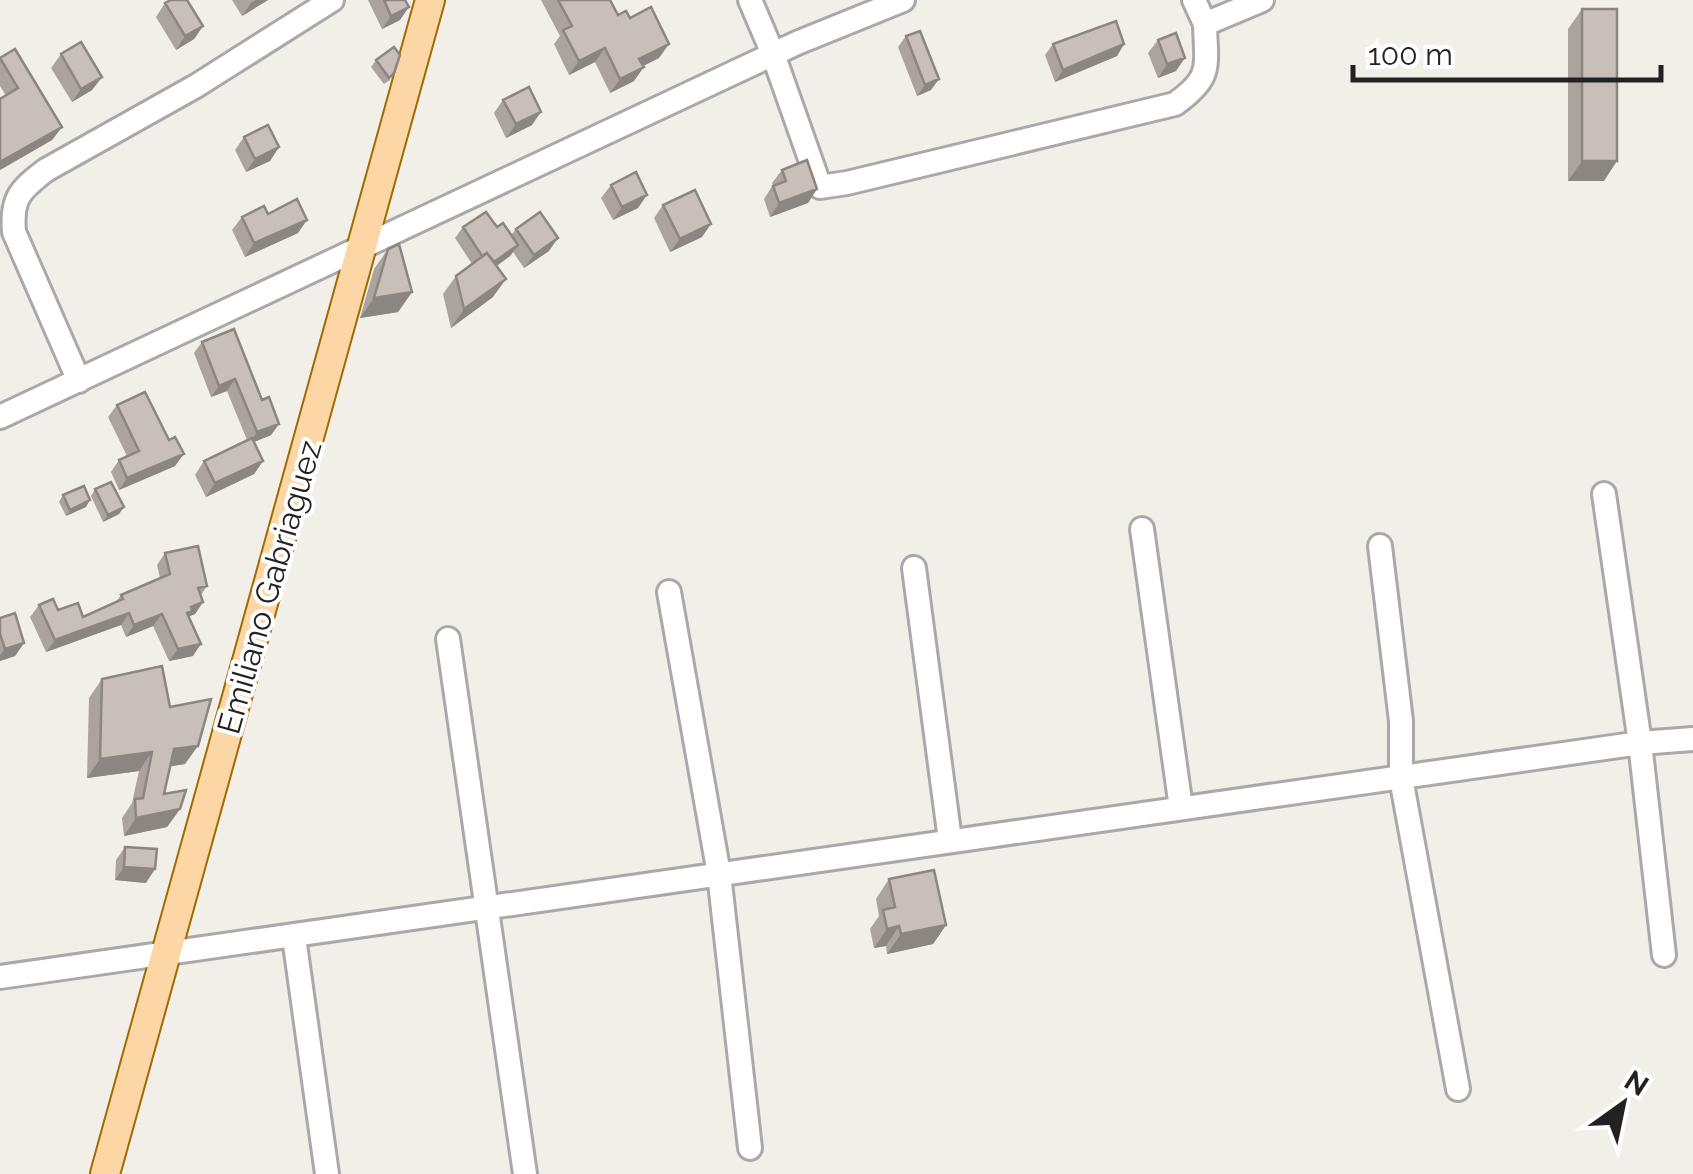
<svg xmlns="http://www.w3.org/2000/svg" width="1693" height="1174" font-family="Raleway,sans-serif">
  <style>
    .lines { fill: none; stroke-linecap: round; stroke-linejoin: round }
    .minor-casing { stroke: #a9a9a9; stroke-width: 28 }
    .major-casing { stroke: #a06b00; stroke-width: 32 }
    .minor { stroke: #fff; stroke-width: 22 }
    .major { stroke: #fcd6a4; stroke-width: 28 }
    .wall { fill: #aba49e }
    .shaded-wall { fill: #8b8681 }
    .building { fill: #c7bfb8; stroke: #8b8681; stroke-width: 2.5 }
    .labels { text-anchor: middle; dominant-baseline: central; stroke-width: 8; stroke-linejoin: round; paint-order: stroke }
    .street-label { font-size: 32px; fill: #222; stroke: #fff }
  </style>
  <rect width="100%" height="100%" fill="#f2efe9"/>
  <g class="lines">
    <!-- minor casing -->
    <g class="minor-casing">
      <path id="minor" d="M750,0L773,54L820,187L847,183L1175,104C1213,77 1206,67 1205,24
        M1194,0L1205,24L1262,0
        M79,381L14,232C11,198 20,190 46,170L196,86L332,0
        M0,417L797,43L903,0
        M1604,494L1640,743L1664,955
        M1142,529L1181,808
        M1380,546L1401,721V778L1458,1089
        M914,568L950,840
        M669,592L719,874L750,1148
        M448,639L525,1174
        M294,937L327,1174
        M0,977L1640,743L1693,739"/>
    </g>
    <!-- major casing -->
    <g class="major-casing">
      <path id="major" d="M105,1174L430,0"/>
    </g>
    <!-- minor -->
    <use href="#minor" class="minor"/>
    <!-- major -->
    <use href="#major" class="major"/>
  </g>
  <!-- wall -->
  <path class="wall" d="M232,0H268L242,16Z
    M368,0H405L400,20L382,29Z
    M541,0H610L618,15L630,18L659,58L643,66L634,81L610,93L595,62L569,75L554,44L560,36Z
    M165,3L203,26L194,39L176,50L156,17Z
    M1582,9L1604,181H1568V29Z
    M906,36L931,90L917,96L898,47Z
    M1158,40L1176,71L1158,78L1148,53Z
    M1053,44H1124L1117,56L1055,82L1045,55Z
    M61,54L102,77L92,90L72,102L51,68Z
    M0,58L62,127L52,140L0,170V99L6,96L0,86Z
    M376,60L390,80L384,84L371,67Z
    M503,100L532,125L506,138L494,113Z
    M244,137L279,147L270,161L246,172L235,150Z
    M782,170L817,189L808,203L770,217L764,199L773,185L772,183Z
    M611,185L638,208L613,220L601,198Z
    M663,205L702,237L670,252L654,218Z
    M242,217L298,233L245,257L232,230Z
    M463,227H497L511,235L516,229L549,251L524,268L513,252L510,256L497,266L493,297L451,328L443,294L456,276L472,264L455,238Z
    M388,249L412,292L398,312L360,318L374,269Z
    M202,342L262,400L279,424L271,435L254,442L263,461L254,474L206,497L195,475L204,461L247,440L227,391L211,397L194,353Z
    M117,405L169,440L175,466L119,490L111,472L119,460L127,456L108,417Z
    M95,489L124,507L119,514L103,522L91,496Z
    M63,495L86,507L66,516L59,502Z
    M165,553L207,586L201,595L203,602L195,614L189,616L193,656L169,661L153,626L126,637L121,625L46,652L30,617L39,605L83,617L116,602L121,595L160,578L157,565Z
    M0,618L24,643L15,656L0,661Z
    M102,679L170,707L185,764L170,766L164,794L180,809L167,827L124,836L122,818L132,803L139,771L87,778L89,698Z
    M125,847L146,883L115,880L116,860Z
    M889,879L946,925L933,944L887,954L886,946L874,948L870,929L879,916L876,899Z"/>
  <!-- shaded-wall -->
  <path class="shaded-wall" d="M256,0H268L242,16L251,3Z
    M409,7L400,20L382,29L391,16Z
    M203,26L194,39L176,50L185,36Z
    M669,44L659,58L629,73L639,59Z
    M1124,44L1117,56L1055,82L1063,70Z
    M605,48L595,62L569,75L579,61Z
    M1185,58L1176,71L1158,78L1167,64Z
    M644,67L634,81L610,93L620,79Z
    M102,77L92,90L72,102L81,89Z
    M939,79L931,90L917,96L925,85Z
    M541,112L532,125L506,138L516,124Z
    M62,127L52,140L0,170V162Z
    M279,147L270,161L246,172L255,159Z
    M1582,161H1617L1604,181H1568Z
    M817,189L808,203L770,217L779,203Z
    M647,195L638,208L613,220L622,207Z
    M307,220L298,233L245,257L254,243Z
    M711,224L702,237L670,252L680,239Z
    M558,238L549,251L524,268L534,255Z
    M518,245L510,256L480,277L488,265Z
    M506,279L493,297L451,328L464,309Z
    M412,292L398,312L360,318L374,298Z
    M235,379L227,391L211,397L219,386Z
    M279,424L271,435L249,444L257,432Z
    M184,454L175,466L119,490L127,478Z
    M263,461L254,474L206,497L215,483Z
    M90,500L86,507L66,516L70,510Z
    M124,507L119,514L103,522L108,515Z
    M203,602L195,614L188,617L184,623L191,607Z
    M129,613L121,625L46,652L55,640Z
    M162,614L153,626L126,637L134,625Z
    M24,643L15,656L0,661V655L5,649Z
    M201,644L193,656L169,661L178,649Z
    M198,746L185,764L161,768L174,749Z
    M152,752L139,771L87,778L100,759Z
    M180,809L167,827L124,836L136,818Z
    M124,867L155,869L146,883L115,880Z
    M946,925L933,944L887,954L901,934Z
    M899,926L886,946L874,948L887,929Z"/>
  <!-- building -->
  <path class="building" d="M171,0H187L203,26L185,36L165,3Z
    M384,0H405L409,7L391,16Z
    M558,0H610L618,15L626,11L630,18L651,7L669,44L639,59L644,67L620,79L605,48L579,61L563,30L572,26Z
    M1582,9H1617V161H1582Z
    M1116,21L1124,44L1063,70L1053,44Z
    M920,31L939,79L925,85L906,36Z
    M1176,33L1185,58L1167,64L1158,40Z
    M81,42L102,77L81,89L61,54Z
    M394,47L400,55L394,73L389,78L376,60Z
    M15,49L62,127L0,162V99L18,88L0,58Z
    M529,87L541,112L516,124L503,100Z
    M268,125L279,147L255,159L244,137Z
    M807,160L817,189L779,203L773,186L786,181L782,170Z
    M636,172L647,195L622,207L611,185Z
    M695,190L711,224L680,239L663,205Z
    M297,199L307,220L254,243L242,217L264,206L268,214Z
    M486,212L497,227L503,223L518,245L494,262L487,253L482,256L463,227Z
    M540,212L558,238L534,255L516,229Z
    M399,244L412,292L374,298L388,249Z
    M487,253L506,279L464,309L456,276Z
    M234,329L262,400L269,397L279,424L257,432L235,379L219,386L202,342Z
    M145,392L169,440L175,437L184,454L127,478L119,460L139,451L117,405Z
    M252,438L263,461L215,483L204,461Z
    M111,482L124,507L108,515L95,489Z
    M84,486L90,500L70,510L63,495Z
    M198,546L207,586L198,588L203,602L191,607L192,611L187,613L201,644L178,649L162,614L134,625L129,613L55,640L39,605L53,599L58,610L78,603L83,617L123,599L121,595L170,574L165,553Z
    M15,613L24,643L5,649L0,634V618Z
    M162,666L170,707L211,699L198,746L174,749L164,794L186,790L180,809L136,818L135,799L143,798L152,752L100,759L102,679Z
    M125,847L157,849L155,869L124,867Z
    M934,870L946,925L901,934L899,926L887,929L883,910L895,907L889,879Z"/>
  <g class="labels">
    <!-- street labels -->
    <g class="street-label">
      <text transform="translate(269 587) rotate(-74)">Emiliano Gabriaguez</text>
    </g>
  </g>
  <!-- north arrow -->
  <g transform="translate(1623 1104) rotate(33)" stroke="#ffffff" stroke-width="8" paint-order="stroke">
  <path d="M0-8L18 38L0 25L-18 38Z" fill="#222222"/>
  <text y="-15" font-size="28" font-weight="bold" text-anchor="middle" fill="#222222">N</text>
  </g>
  <!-- scale -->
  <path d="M1353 65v15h308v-15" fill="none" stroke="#222222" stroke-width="5"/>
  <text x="1368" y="65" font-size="30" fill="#222222" stroke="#ffffff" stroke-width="8" paint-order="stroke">100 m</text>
</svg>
